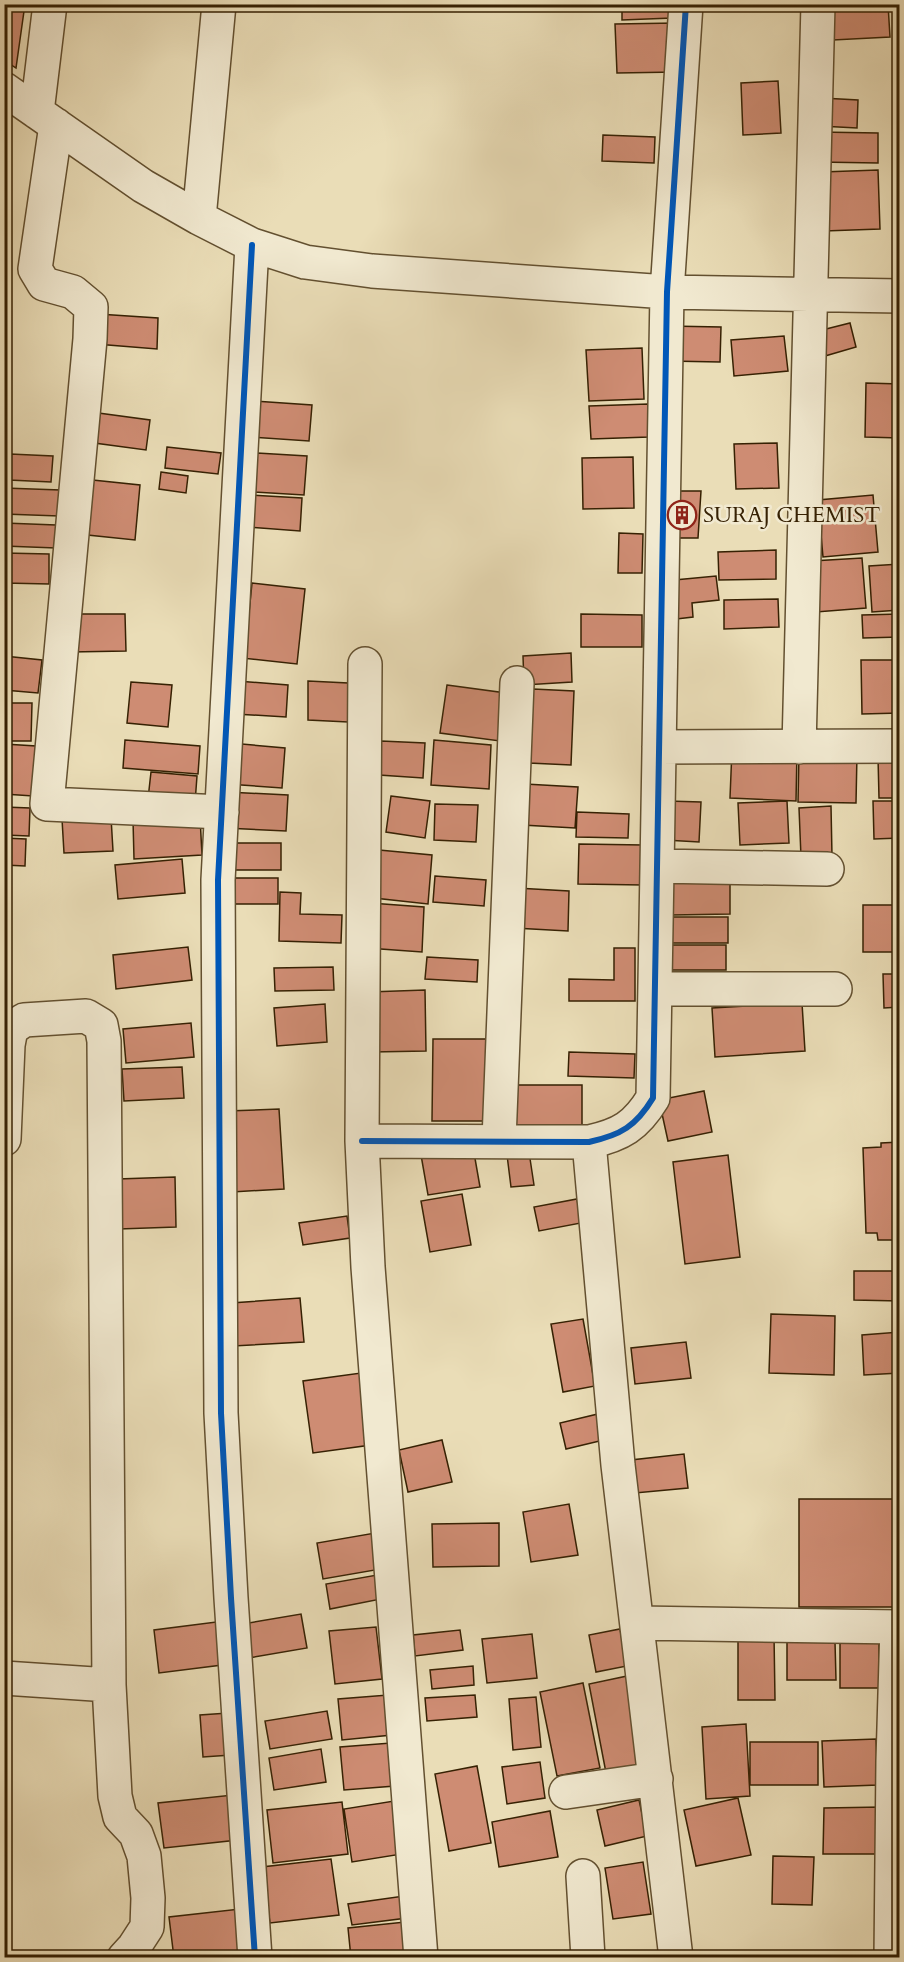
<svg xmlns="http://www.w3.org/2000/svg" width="904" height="1962" font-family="Cardo,serif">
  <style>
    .building { fill: #ce8c73; stroke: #362103; stroke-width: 1.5 }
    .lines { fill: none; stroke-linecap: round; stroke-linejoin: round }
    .minor-casing { stroke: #635030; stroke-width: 36 }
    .minor { stroke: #f1e9d0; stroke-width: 33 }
    .cycleway-casing { stroke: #f1e9d0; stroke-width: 10 }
    .cycleway { stroke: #0057b8; stroke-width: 6 }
    .labels { text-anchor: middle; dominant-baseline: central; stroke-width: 5; stroke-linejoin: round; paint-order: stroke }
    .poi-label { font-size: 22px; fill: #362103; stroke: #f1e9d0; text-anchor: start }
  </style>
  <rect width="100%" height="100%" fill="#eaddb7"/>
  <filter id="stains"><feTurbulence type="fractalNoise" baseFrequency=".00333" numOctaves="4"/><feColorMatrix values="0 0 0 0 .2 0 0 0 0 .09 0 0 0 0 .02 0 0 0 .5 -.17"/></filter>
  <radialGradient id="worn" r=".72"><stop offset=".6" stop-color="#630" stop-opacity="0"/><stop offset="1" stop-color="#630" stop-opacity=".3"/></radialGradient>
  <!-- building -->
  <path class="building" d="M4,4H25L16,68L4,60Z
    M622,4H671L672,18L622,20Z
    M831,4H888L890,37L833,40Z
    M676,23L677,72L617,73L615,24Z
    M778,81L781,133L743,135L741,83Z
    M822,98L858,100L857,128L820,126Z
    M818,132L878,133V163L818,162Z
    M603,135L655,137L654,163L602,161Z
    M878,170L880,229L824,231L822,172Z
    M98,314L158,318L157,349L96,344Z
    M850,323L856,347L825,356L818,331Z
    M668,326L721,327L720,362L668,361Z
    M784,336L788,371L734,376L731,340Z
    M642,348L644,399L589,401L586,350Z
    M866,383L900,384V438L865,437Z
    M254,401L312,405L309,441L252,437Z
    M648,404L649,437L591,439L589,406Z
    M91,412L150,420L146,450L87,442Z
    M777,443L779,488L736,489L734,444Z
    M167,447L221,453L218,474L165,468Z
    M257,453L307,456L304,495L254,492Z
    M10,454L53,456L51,482L9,480Z
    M633,457L634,508L583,509L582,458Z
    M161,472L188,476L186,493L159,489Z
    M83,479L140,485L135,540L78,534Z
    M4,488L60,490L59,516L4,514Z
    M665,491H701L698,538H666Z
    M249,495L302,498L300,531L247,527Z
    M873,495L878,552L823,557L818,500Z
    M4,523L56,525V548L4,546Z
    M619,533L643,534L642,573H618Z
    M776,550V579L719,580L718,552Z
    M4,553L49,554V584L4,583Z
    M862,558L866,608L816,612L812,561Z
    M900,564V610L872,612L869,566Z
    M716,576L719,600L692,603L693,617L668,620L664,581Z
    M252,583L305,589L297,664L232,657L247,633Z
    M778,599L779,627L724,629V600Z
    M69,614H125L126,651L70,652Z
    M581,614L642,615V647H581Z
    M900,614V637L863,638L862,615Z
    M571,653L572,682L524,685L523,656Z
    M4,656L42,660L38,693L4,690Z
    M861,660H900V713L862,714Z
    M237,681L288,685L286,717L235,714Z
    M308,681L348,683V722L308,720Z
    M131,682L172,685L168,727L127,723Z
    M447,685L506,693L500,741L440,733Z
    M533,689L574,691L571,765L529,763Z
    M4,703H32L31,741H4Z
    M125,740L200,746L198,774L123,768Z
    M434,740L491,745L489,789L431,785Z
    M381,741L425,743L423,778L379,775Z
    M230,743L285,748L282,788L227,784Z
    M4,744L36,746L33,796L4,794Z
    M732,749L797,751L796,801L730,798Z
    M799,753L857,754L856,803L798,802Z
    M900,756V798H879L878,757Z
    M151,772L197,776L195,803L148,799Z
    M525,784L578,787L575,828L522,825Z
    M227,792L288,795L286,831L225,828Z
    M391,796L430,801L425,838L386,832Z
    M667,801L701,802L699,842L665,840Z
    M787,801L789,843L740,845L738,803Z
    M873,801H900V838L874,839Z
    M435,804L478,805L476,842L434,840Z
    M831,806L832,856L801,857L799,808Z
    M4,807L30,808L29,836L4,835Z
    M577,812L629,814L628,838L576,837Z
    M111,817L113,851L64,853L62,819Z
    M200,817L202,855L134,859L133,820Z
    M4,838L26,839L25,866L4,865Z
    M231,843H281V870H231Z
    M579,844L643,845V885L578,884Z
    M379,850L432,855L428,904L374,898Z
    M182,859L185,893L118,899L115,865Z
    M671,870H730V914L672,915Z
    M435,876L486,880L484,906L433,902Z
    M226,878H278V904H225Z
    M516,888L569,891L568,931L514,928Z
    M280,892L301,893L300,914L342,915L341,943L279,941Z
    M370,903L424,907L422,952L367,948Z
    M863,905H900V952H863Z
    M672,917H728V943H672Z
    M669,945H726V970H670Z
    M188,947L192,980L116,989L113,955Z
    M614,948H635V1001H569V979L614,980Z
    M427,957L478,960L477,982L425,979Z
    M333,967L334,990L275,991L274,968Z
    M883,974H900V1007L884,1008Z
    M425,990L426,1051L372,1052L369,992Z
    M802,1003L805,1051L715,1057L712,1008Z
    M325,1004L327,1042L277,1046L274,1008Z
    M191,1023L194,1057L126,1063L123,1029Z
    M433,1039H487V1121H432Z
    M569,1052L635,1054L634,1078L568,1076Z
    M182,1067L184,1098L124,1101L122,1069Z
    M514,1085H582V1128L514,1127Z
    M704,1091L712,1132L668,1141L659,1100Z
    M279,1109L284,1189L232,1192L227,1111Z
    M900,1142V1240H878L877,1233H866L863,1148L881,1147V1143Z
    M473,1147L480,1187L428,1195L421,1155Z
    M529,1152L534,1185L511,1187L507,1155Z
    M728,1155L740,1257L685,1264L673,1162Z
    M175,1177L176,1227L119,1229L118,1179Z
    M462,1194L471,1245L430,1252L421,1201Z
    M577,1199L581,1223L539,1231L534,1207Z
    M347,1216L350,1238L303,1245L299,1223Z
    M854,1271H900V1301L854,1300Z
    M300,1298L304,1342L233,1346L231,1303Z
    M771,1314L835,1316L834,1375L769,1373Z
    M583,1319L595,1386L563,1392L551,1324Z
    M900,1332V1373L864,1375L862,1335Z
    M686,1342L691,1378L635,1384L631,1348Z
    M361,1373L371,1445L313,1453L303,1381Z
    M602,1413L608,1439L566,1449L560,1423Z
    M442,1440L452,1482L408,1492L399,1450Z
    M684,1454L688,1488L635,1493L631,1460Z
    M799,1499H900V1607H799Z
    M569,1504L578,1555L531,1562L523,1512Z
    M499,1523V1566L433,1567L432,1524Z
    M375,1533L381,1569L323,1579L317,1543Z
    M377,1575L381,1599L330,1609L326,1584Z
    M301,1614L307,1648L243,1659L237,1625Z
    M224,1621L230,1664L159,1673L154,1630Z
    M376,1627L382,1679L335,1684L329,1631Z
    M620,1629L627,1666L596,1672L589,1635Z
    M460,1630L463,1650L415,1656L413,1635Z
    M532,1634L537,1678L487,1683L482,1639Z
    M738,1635H774L775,1700H738Z
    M787,1642H835L836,1680H787Z
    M840,1642H879V1688H840Z
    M473,1666L474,1685L432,1689L430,1670Z
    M632,1675L651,1769L607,1778L589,1684Z
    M583,1683L600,1768L557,1776L540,1692Z
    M388,1695L392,1735L342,1740L338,1699Z
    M475,1695L477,1717L427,1721L425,1698Z
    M536,1697L541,1747L513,1750L509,1699Z
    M327,1711L332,1739L270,1749L265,1721Z
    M228,1713L231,1755L203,1757L200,1715Z
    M746,1724L750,1796L706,1799L702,1727Z
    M876,1739L878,1785L824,1787L822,1741Z
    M750,1742H818V1785H750Z
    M391,1743L395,1786L344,1790L340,1747Z
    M321,1749L326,1782L274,1790L269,1758Z
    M540,1762L545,1798L507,1804L502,1767Z
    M477,1766L491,1843L449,1851L435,1774Z
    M233,1795L238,1840L164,1848L158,1803Z
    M738,1798L751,1855L696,1866L684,1810Z
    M639,1800L647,1836L605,1846L597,1810Z
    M394,1801L402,1854L352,1862L344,1809Z
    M342,1802L348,1854L273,1863L267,1810Z
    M882,1807L883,1854H823L824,1808Z
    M550,1811L558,1857L499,1867L492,1822Z
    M773,1856L814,1857L812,1905L772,1904Z
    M331,1859L339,1915L270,1923L262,1867Z
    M643,1862L651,1914L613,1919L605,1868Z
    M404,1896L407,1918L352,1925L348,1904Z
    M240,1909L246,1958H174L169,1917Z
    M405,1922L409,1958H351L348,1928Z"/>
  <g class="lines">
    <!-- minor casing -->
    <g class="minor-casing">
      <path id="minor" d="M4,89L143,186L199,218L252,245L305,262L372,271L667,292L900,296
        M37,112L50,4
        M56,125L35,269L44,284L73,292L91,307L90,339L47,804L222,812
        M199,218L219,4
        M252,245L218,880L221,1413L231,1598L255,1958
        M365,664L362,1141L368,1267L421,1958
        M659,747L900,746
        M799,747L818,4
        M657,866L827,869
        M655,989H835
        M4,1139L8,1045L11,1029L24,1020L86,1016L101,1025L104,1041L109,1685
        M499,1140L517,683
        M362,1141L589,1142C621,1135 636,1126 653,1098L667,292L686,4
        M589,1142L618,1465L676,1958
        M638,1623L900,1627
        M4,1678L109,1685L115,1796L120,1817L136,1834L144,1856L148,1898L147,1927L134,1947L124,1958
        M566,1792L656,1779
        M583,1876L588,1958
        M891,1958L893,1761L897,1627"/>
    </g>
    <!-- minor -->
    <use href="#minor" class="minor"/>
    <!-- cycleway casing -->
    <g class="cycleway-casing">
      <path id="cycleway" d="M252,245L218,880L221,1413L231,1598L255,1958
        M362,1141L589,1142C621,1135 636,1126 653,1098L667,292L686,4"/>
    </g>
    <!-- cycleway -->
    <use href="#cycleway" class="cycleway"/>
  </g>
  <!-- icons -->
  <defs>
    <g id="building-ring" transform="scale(1.5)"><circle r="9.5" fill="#f1e9d0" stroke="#8f2418" stroke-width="1.5"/><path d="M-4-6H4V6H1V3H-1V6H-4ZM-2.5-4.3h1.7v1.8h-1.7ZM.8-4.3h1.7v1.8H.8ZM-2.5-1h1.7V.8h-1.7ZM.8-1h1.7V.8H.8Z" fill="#8f2418"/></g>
  </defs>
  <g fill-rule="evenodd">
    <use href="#building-ring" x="682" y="515"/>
  </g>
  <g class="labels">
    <!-- poi labels -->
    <g class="poi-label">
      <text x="703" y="515">SURAJ CHEMIST</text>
    </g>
  </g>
  <!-- margin -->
  <rect width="904" height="1962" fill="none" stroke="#eaddb7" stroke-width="24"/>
  <rect x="6" y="6" width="892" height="1950" fill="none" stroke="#362103" stroke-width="3"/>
  <rect x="12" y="12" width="880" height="1938" fill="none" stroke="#362103" stroke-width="1.5"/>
  <rect width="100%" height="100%" filter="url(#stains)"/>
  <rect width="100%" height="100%" fill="url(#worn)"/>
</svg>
